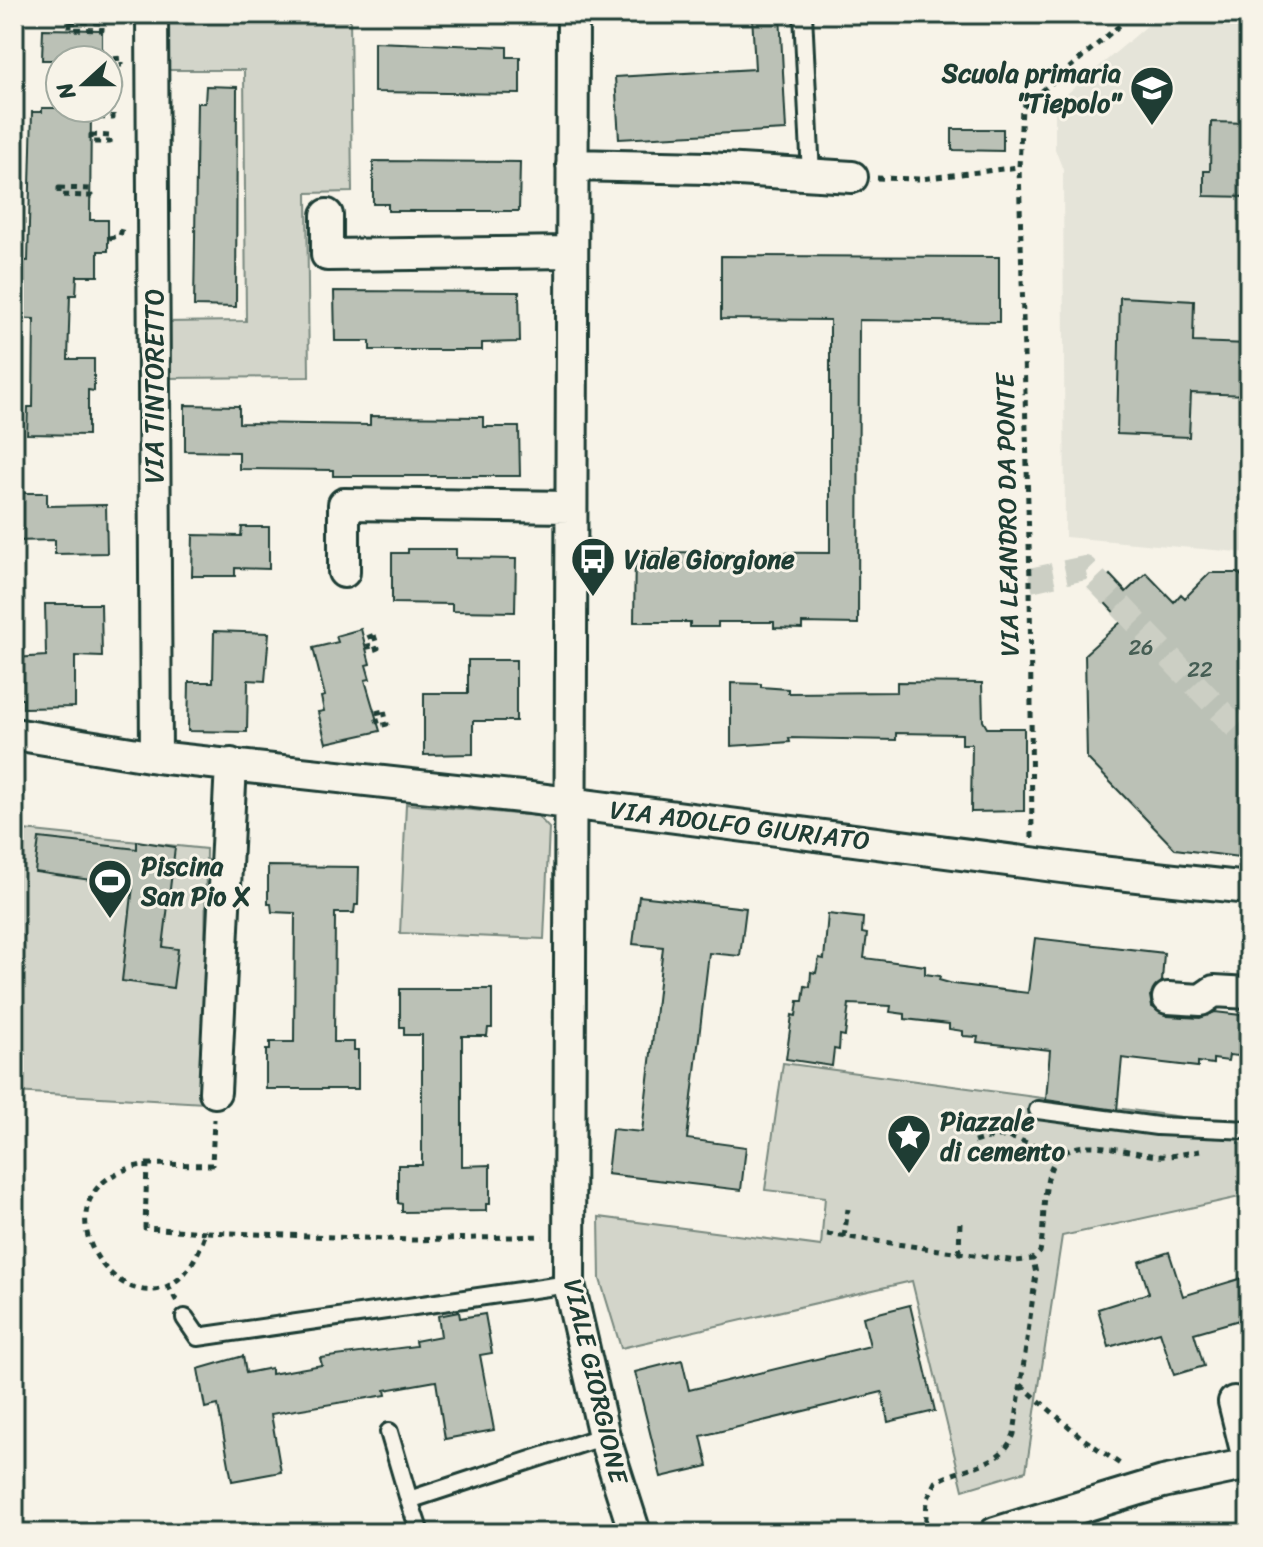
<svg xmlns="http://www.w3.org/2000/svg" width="1263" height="1547" font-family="Sriracha,sans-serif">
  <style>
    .built { fill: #e5e4d9 }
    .green { fill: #d3d5ca; stroke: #79897f; stroke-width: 2 }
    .building { fill: #bbc1b6; stroke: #1f3d34; stroke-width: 2 }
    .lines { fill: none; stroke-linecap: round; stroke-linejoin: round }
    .pedestrian-tunnel { stroke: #cccfc4; stroke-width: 24; stroke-dasharray: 24 12; stroke-linecap: butt }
    .service-casing { stroke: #1f3d34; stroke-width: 22 }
    .minor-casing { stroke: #1f3d34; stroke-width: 36 }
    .path { stroke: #1f3d34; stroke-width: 5; stroke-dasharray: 6 6; stroke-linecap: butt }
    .service { stroke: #f7f3e8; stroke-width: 16 }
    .minor { stroke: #f7f3e8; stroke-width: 30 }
    .labels { text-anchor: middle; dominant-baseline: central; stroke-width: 6; stroke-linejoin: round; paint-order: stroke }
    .number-label { font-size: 22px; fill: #465e54 }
    .poi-label { font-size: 26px; font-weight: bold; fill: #1f3d34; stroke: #f7f3e8; text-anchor: start }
    .street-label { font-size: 26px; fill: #1f3d34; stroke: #f7f3e8 }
  </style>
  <rect width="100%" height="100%" fill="#f7f3e8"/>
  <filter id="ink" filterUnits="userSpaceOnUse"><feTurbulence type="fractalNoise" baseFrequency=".0125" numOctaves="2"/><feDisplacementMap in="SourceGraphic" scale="16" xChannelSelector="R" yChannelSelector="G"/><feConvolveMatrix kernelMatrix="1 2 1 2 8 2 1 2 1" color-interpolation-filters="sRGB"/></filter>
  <g filter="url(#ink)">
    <!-- built -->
    <path class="built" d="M1161,14H1249V553L1065,537L1063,170L1055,149V104Z"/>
    <!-- green -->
    <path class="green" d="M168,14H350L352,192L307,193L309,377L162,378V322L246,321L244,70H169Z
      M406,804L538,816L549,828L544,939L400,933Z
      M14,829L206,849L204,1103L14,1092Z
      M783,1063L1249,1126V1195L1062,1236L1026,1471L963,1490L912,1281L621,1348L600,1279L599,1217L821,1246L825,1197L765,1190Z"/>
    <!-- building -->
    <path class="building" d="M752,14H780L786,130L619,139L615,77L755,69Z
      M43,29L102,30V60H42Z
      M374,42L507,47V57H520V94L374,92Z
      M206,86L237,87L236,307L194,306L197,103H205Z
      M42,108H91L90,220H108V251H98V276H77L76,295H70L68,359H94V391L88,390V435L27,434L28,407H33L34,319L14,318V260L28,261L32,112H42Z
      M1211,122L1249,123V197L1204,196V171H1210Z
      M952,129H1003V151L952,150Z
      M373,161L520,162L519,211H388V204H373Z
      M721,256L999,257V322L859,320L858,624L802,623V629L774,628V622H718V627H690V622H634L635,552L830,553V320L721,319Z
      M334,291L519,292L520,342L482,343V350H370V341H335Z
      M1120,297L1194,301L1193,342L1249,344V395L1191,393L1189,437L1117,434Z
      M185,405L239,406V423L370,425V416L483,417V427H519L520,476H333V470L239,469V452L185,451Z
      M14,493H47V506L106,505L107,553L55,554V540L14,541Z
      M242,527H269V569L235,568V576H192L193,535L241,536Z
      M408,549H456V558L516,559L515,612L452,611V604L392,603V553H408Z
      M1146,573L1174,602L1181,594L1185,598L1210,573H1239L1249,584V847L1239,857L1175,849L1087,758L1085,654L1122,621L1093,590L1110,575L1126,592Z
      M45,604H101L102,657L75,656V707L23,708V699H14V658L46,656Z
      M361,629L370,664L366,665L370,679L365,680L380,731L326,743L318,712L324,711L321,697L325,696L313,648L338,642L336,636Z
      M214,631L269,633L265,681L248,680L247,732L188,731L189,682H213Z
      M468,660H516V721H473V754L424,755V693H468Z
      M897,682L982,683L983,721L987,728H1024V811L971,812L972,744H962V734L896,733V740L789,738L790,742L731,746V683L761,684V687L788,689V693L897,692Z
      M39,838L137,849V841L175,847L163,947L178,949L173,988L122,981L133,886L35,872Z
      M268,866L359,867L358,905H355L354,913H335L334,1042H354V1050H358V1089H266V1050H270V1042H294L295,913L272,912L271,904H268Z
      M639,896L746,908L740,956L709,953L687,1139L746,1147L741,1190L607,1174L612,1129L642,1132L663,947L633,944Z
      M828,914L863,918L862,933L867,934L864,958L925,966V974L940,976L939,980L953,984L1028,993L1035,938L1164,953L1162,981L1150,996L1152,1007L1167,1016L1200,1018L1215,1012L1249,1016V1057L1229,1055L1228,1061L1213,1059V1064L1198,1062V1067L1122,1058L1117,1110L1046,1100L1050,1050L977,1042L978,1037L963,1036V1031L949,1029V1024L905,1019V1014L890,1012L891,1006L849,1004L845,1036L840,1035L839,1050L834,1049L832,1066L786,1059L792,1015L796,1016L798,1001H803L805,986L810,987L811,972L816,973L819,958L824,959Z
      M400,989H492V1028H488L487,1036H462V1166L490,1165V1204H486V1211L402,1212V1204L398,1203V1165H422V1035H404V1027H400Z
      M1169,1252L1183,1296L1249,1276V1304L1242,1306L1246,1318L1194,1333L1204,1366L1174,1375L1160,1332L1109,1347L1098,1309L1149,1293L1139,1262Z
      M910,1305L935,1411L888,1422L882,1392L701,1436L708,1466L661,1477L635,1372L682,1360L689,1390L870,1346L863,1317Z
      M459,1312L460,1318L485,1314L492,1353L480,1355L494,1430L445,1439L436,1381L385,1390L386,1395L271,1414L281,1472L232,1481L218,1405L205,1408L198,1369L243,1356L246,1373L271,1368V1374L322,1365L320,1358L416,1346L415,1341L441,1336L438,1316Z"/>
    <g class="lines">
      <!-- pedestrian-tunnel -->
      <path class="pedestrian-tunnel" d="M1030,580L1085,568L1249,741"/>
      <!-- service casing -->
      <g class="service-casing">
        <path id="service" d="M803,14L811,175
          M1038,1110L1157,1126L1249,1130
          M185,1318L198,1337L569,1284
          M389,1432L409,1500L604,1436
          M409,1500L420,1533"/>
      </g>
      <!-- minor casing -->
      <g class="minor-casing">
        <path id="minor" d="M152,14L156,757
          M573,14L569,1284L604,1436L635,1533
          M572,165L707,168L852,177
          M327,215V255L570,252
          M344,572V504L570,507
          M14,734L156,757L530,798L1100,872L1249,888
          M1168,998L1201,1000L1214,991L1249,993
          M215,1092L231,764
          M1234,1402L1249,1463
          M995,1533L1163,1482L1249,1464"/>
      </g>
      <!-- path -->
      <path class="path" d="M70,22L102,23V30L70,29Z
        M102,60L122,58V64
        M108,65H122
        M108,84H121V89
        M108,90H121
        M92,111H113V118L91,117Z
        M91,135L111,136L110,142H91Z
        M877,178L920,179L1019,167
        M59,188L90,189L91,196L59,195Z
        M109,238L120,236L123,225
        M374,635L378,648L370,651L367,638Z
        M384,711L387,724L379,726L375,713Z
        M1032,838L1030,580L1019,167L1022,108L1133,14
        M974,1142C1012,1129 1024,1143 1058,1157
        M147,1164L212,1165L214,1119
        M206,1232L145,1228L147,1164C0,1189 157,1386 206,1232L413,1240L543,1236
        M827,1234L1016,1261L1033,1259L1040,1252C1045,1225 1042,1196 1050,1171C1064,1128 1125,1153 1157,1156C1171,1157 1186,1153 1200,1151
        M844,1237L848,1209
        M959,1253L960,1222
        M168,1285L177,1302
        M1021,1385L1082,1438L1123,1466
        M925,1533L927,1500L936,1482C965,1465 1001,1468 1014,1434L1036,1274L1033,1259"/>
      <!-- service -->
      <use href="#service" class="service"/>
      <!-- minor -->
      <use href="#minor" class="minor"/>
    </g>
  </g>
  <!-- icons -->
  <defs>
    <g id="school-pin" transform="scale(2.3)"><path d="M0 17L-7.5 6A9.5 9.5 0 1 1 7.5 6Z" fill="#1f3d34" stroke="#f7f3e8"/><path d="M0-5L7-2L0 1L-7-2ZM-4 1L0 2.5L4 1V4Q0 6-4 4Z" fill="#fff"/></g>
    <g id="bus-pin" transform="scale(2.3)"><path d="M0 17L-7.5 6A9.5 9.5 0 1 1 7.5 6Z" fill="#1f3d34" stroke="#f7f3e8"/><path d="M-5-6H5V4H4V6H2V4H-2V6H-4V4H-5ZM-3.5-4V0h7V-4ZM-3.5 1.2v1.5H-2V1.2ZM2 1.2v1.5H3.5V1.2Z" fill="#fff"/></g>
    <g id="stadium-pin" transform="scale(2.3)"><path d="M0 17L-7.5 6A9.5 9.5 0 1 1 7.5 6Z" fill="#1f3d34" stroke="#f7f3e8"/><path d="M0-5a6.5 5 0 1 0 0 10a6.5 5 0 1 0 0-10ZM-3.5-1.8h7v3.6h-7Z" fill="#fff"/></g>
    <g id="sight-pin" transform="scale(2.3)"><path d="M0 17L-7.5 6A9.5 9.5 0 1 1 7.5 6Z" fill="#1f3d34" stroke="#f7f3e8"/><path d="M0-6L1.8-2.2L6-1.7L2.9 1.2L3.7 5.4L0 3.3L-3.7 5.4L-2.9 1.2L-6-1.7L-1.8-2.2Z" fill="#fff"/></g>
  </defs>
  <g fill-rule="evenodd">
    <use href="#school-pin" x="1152" y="88"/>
    <use href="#bus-pin" x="593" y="559"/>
    <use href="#stadium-pin" x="110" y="881"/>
    <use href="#sight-pin" x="909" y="1136"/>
  </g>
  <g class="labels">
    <!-- number labels -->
    <g class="number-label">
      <text x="1141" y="647">26</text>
      <text x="1200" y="669">22</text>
    </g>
    <!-- poi labels -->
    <g class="poi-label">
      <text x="1121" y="73" text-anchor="end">Scuola primaria<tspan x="1121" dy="30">"Tiepolo"</tspan></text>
      <text x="624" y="559">Viale Giorgione</text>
      <text x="141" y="866">Piscina<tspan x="141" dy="30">San Pio X</tspan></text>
      <text x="940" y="1121">Piazzale<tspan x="940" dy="30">di cemento</tspan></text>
    </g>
    <!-- street labels -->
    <g class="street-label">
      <text transform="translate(154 386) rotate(-90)">VIA TINTORETTO</text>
      <text transform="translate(1007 515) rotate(-91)">VIA LEANDRO DA PONTE</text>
      <text transform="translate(740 825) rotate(7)">VIA ADOLFO GIURIATO</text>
      <text transform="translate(596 1381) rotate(77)">VIALE GIORGIONE</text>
    </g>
  </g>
  <!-- margin -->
  <rect width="1263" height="1547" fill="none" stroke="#f7f3e8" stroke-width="48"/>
  <rect x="24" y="24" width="1215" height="1499" fill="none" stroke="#1f3d34" stroke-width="3" filter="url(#ink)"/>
  <!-- north arrow -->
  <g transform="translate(84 84) rotate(249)"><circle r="38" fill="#f7f3e8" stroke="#a1aaa0" stroke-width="2"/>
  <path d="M0-6L14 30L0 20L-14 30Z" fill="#1f3d34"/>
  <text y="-12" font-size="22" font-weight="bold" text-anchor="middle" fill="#1f3d34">N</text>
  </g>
</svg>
